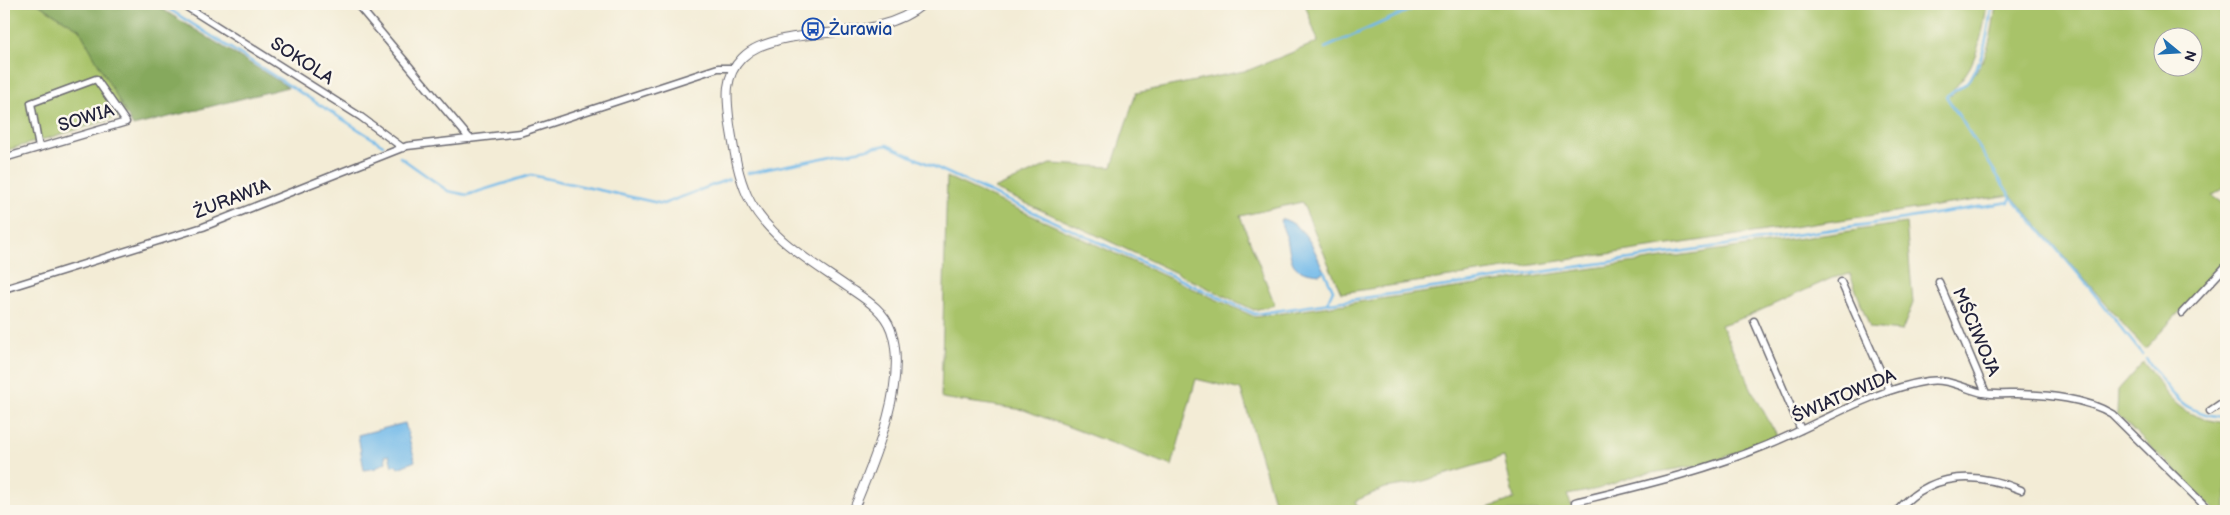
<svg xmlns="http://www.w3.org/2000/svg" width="2230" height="515" font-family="'Balsamiq Sans',sans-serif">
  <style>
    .green { fill: #a8c369; stroke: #657252; fill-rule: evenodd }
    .forest { fill: #86a95d; stroke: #54664c }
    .water { fill: #71b9e9; stroke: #4a6e92 }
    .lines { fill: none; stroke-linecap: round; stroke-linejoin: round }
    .stream { stroke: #71b9e9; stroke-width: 2.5 }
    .minor-casing { stroke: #6b6971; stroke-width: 9 }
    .tertiary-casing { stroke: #6b6971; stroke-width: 10 }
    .minor { stroke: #fff; stroke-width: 6 }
    .tertiary { stroke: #fff; stroke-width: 8 }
    .labels { text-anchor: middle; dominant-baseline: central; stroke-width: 5; stroke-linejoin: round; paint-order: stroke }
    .transit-label { font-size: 18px; fill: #164399; stroke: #fbf7ec; text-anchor: start }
    .street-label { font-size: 18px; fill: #22223b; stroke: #fbf7ec }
  </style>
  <rect width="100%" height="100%" fill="#fbf7ec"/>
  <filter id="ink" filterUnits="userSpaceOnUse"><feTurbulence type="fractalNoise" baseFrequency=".02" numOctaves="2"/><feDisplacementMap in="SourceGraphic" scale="10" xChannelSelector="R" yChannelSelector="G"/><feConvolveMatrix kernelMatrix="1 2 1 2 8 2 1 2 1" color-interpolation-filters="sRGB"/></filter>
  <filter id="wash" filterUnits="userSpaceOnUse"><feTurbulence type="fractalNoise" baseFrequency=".0096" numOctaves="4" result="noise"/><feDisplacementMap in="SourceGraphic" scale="20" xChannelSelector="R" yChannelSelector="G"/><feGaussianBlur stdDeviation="1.12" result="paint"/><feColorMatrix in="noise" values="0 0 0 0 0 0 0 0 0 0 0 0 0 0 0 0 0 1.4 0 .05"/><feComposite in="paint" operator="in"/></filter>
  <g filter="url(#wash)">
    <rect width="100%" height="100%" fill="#f3ecd6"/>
    <!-- green -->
    <path class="green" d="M4,4H38L79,29L127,115L4,151Z
      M1305,4H1987C1984,26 1980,47 1970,67C1964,78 1955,86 1950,96C1986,72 1991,44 1996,4H2226V187L2212,196L2226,206V258L2222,266L2145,349L2011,195L1341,293L1302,202L1240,216L1275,305L1254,310L1092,233L994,189L1050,164L1112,167L1136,93L1249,70L1318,42ZM2162,38H2192V68H2162Z
      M947,177L1255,317L1906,223L1913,303L1902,331L1870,328L1850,274L1832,278L1748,316L1721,325L1753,392L1777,436L1708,464L1638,475L1598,489L1567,495L1574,511H1478L1514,499L1504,457L1417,483L1385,488L1355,501L1359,511H1277L1241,390L1196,379L1172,466L1024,410L941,398Z
      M2143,362C2172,400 2176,416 2226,423V511H2216L2117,414L2118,390Z"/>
    <!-- forest -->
    <path class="forest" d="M38,4H150L162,9L288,87L133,126L79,29Z"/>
    <!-- water -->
    <path class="water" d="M1283,219C1307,227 1314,250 1324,271L1320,274C1289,271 1293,265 1287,239C1285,233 1282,227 1280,220Z
      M405,423L415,461L398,468L396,465L392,466L389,455L385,456L386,462L376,468L364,470L358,435Z"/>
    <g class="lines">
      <!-- stream -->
      <path class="stream" d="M161,4L383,145
        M1992,4C1988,30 1985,63 1966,83C1961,88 1952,92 1946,96L2011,197L2080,276L2142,354
        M1325,48L1423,4
        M400,157L448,191L467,195L531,175L663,204L729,179
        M748,173L887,145L1255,314L1903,219L2009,202L2011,197
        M1324,271L1333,290L1327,303
        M2146,359C2174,393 2177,413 2226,417"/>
    </g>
  </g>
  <g filter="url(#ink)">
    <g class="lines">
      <!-- minor casing -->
      <g class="minor-casing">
        <path id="minor" d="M182,4L361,117L403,148
          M357,4L470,139
          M4,158L126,122L96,79L31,103L39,148
          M1841,282L1889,390
          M1939,282L1986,393
          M4,289L203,227L407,146L520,133L718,68H733
          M2182,313L2226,266
          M1754,321L1801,430
          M2210,411L2226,400
          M1575,502C1640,486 1705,471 1767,445C1820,424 1871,390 1928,381C1947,378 1965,389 1983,393C1994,395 2006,394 2017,394C2048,395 2086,398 2112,414L2210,511
          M1897,511C1931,472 1975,471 2021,490"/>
      </g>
      <!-- tertiary casing -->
      <g class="tertiary-casing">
        <path id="tertiary" d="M853,511C873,463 909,381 891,330C884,310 865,299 849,288C812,262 766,237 747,195C737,173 734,149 730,125C727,100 723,77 742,58C753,47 765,44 779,40C825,29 887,36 923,4"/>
      </g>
      <!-- minor -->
      <use href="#minor" class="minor"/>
      <!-- tertiary -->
      <use href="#tertiary" class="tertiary"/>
    </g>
  </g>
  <!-- icons -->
  <defs>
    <g id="bus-ring" transform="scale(1.125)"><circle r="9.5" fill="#fbf7ec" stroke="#1a4fb4" stroke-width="1.5"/><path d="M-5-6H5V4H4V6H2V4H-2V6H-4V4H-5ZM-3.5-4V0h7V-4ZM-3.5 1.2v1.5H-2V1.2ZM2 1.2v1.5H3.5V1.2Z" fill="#1a4fb4"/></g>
  </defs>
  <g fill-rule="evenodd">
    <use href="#bus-ring" x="813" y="29"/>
  </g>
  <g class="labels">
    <!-- transit labels -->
    <g class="transit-label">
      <text x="829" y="29">Żurawia</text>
    </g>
    <!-- street labels -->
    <g class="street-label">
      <text transform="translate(302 61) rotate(33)">SOKOLA</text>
      <text transform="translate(86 118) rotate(-17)">SOWIA</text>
      <text transform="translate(232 199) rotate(-21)">ŻURAWIA</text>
      <text transform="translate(1976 332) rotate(67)">MŚCIWOJA</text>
      <text transform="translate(1844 396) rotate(-23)">ŚWIATOWIDA</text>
    </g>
  </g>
  <!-- margin -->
  <rect width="2230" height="515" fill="none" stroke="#fbf7ec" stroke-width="20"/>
  <!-- north arrow -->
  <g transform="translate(2178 52) rotate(108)"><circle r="24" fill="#fbf7ec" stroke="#a4a2a5"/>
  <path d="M0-4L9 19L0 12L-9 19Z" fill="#1f6fb2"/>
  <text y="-8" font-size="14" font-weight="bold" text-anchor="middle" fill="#22223b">N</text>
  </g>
</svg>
